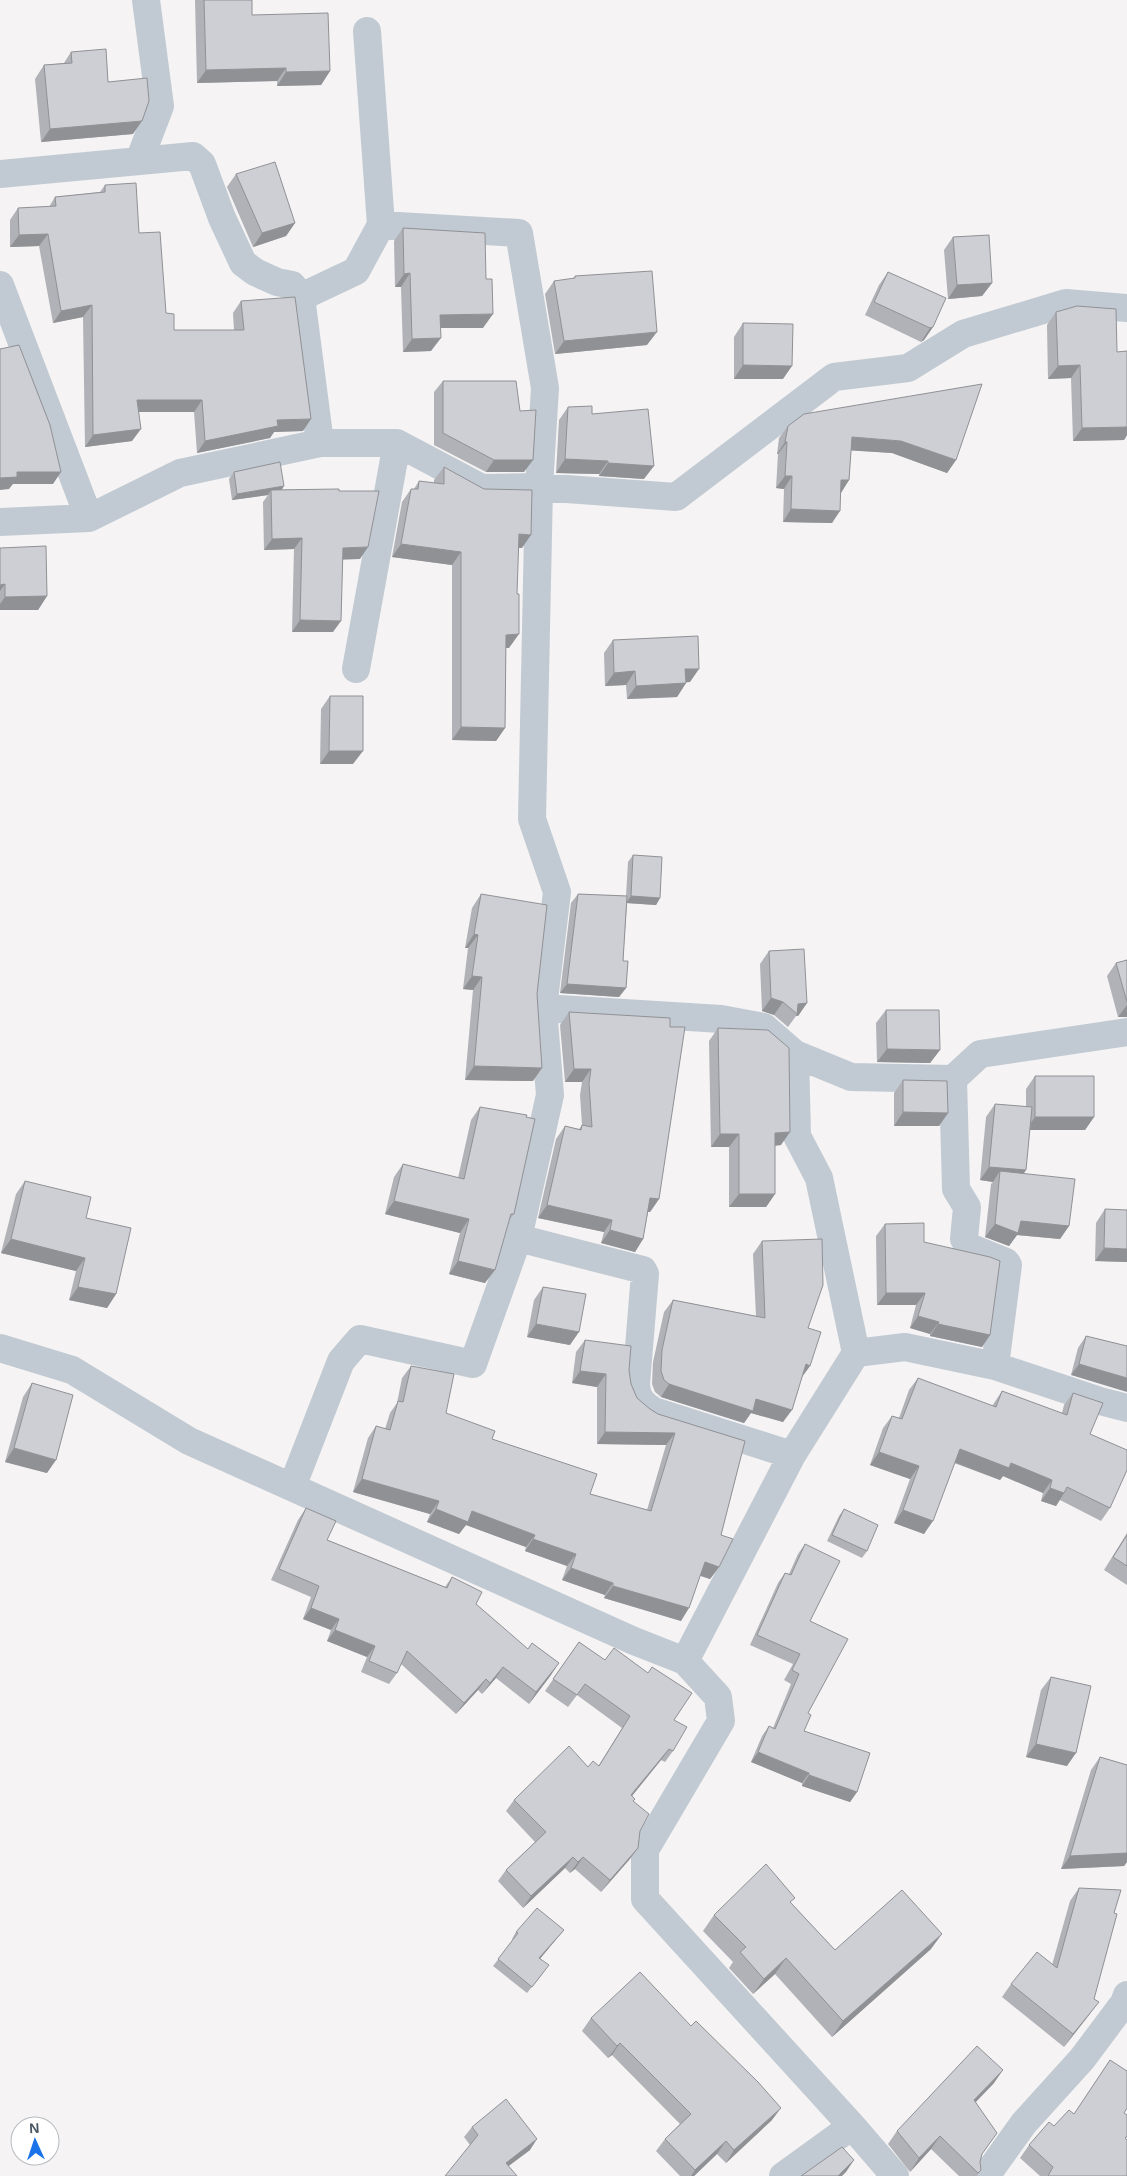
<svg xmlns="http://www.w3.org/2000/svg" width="1127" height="2176" font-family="Helvetica,sans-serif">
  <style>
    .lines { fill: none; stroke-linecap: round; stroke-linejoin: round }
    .street { stroke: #c1cad2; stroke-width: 28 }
    .wall { fill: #b0b2b7 }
    .shaded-wall { fill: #909195 }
    .building { fill: #cdcfd5; stroke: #909195 }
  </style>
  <rect width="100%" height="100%" fill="#f5f3f3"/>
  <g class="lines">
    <!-- street -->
    <path class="street" d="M139,161L160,106L146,0
      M0,174L193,156L202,164L222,218L243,263L255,272L277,282L292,285L301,297L320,443
      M0,285L89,518
      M301,297L356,271L381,225
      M0,522L89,518L180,473L320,443H397L482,488L539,487L676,497L834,377L908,368L963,334L1066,303L1127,308
      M356,669L397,443
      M543,1008L721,1019L764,1027L795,1054L851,1077L953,1079L980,1054L1127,1032
      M795,1054L797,1136L819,1178L856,1353L905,1347L995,1366L1100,1401L1127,1408
      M953,1079L956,1189L967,1207L964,1239L969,1247L1006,1262L1008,1265L995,1366
      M518,1238L643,1270L645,1274L636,1384C637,1398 642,1404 654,1411L792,1455
      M0,1348L72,1370L189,1441L634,1641L685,1661L718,1697L721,1721L645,1850V1899L852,2126L895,2176
      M292,1487L341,1361L360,1339L473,1364L518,1238L550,1095L543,1008L557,892L532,819L539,487L545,388L519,233L381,225L367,31
      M685,1661L792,1455L856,1353
      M783,2176L852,2126
      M986,2176L1024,2123L1082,2059L1124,2003L1127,1995"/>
  </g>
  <!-- wall -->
  <path class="wall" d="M195,0H252V15L330,71L321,85L277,86V81L197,83Z
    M71,52L108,82L133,134L41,142L35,79L44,65L64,63Z
    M236,174L295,223L286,236L253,247L227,187Z
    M105,185L139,233L166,313L174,330H234L233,313L241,301L303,431L274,432L270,438L197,453L194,412H139L132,441L85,447L83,317L53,323L39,246L10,247V220L18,208L49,207L55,197L100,192Z
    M403,228L483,328H440L431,351L403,352L401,287H395L394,241Z
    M953,237L992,283L982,296L948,299L944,250Z
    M888,272L933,327L924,340L921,342L865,315L879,285Z
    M575,276L647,345L555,354L545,294L554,281L573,279Z
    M1056,312L1117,352L1127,351V435L1124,440L1073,441L1071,378L1048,379L1047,325Z
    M743,323L783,379H734V337Z
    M443,381L524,472H486L434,445V392Z
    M568,407L592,414L644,479L599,476V474L556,473L559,420Z
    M788,426L956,460L947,473L892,453L851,450L849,480L841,492L832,523L783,522L784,489L776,488L778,454H777L779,438Z
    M444,467L522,548H518L509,648H506L505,728L496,741L452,740V565L392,557L402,502L411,489H414L419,481L434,483V480Z
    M234,472L282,490L339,491L360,559H342L333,632H292L294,549L264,550L263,502L268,495L232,500L229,479Z
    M0,548L47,596L38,610H0Z
    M613,640L690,682H686V683L677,697L627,699L626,685L605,686L604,653Z
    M330,696L353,764H320L321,709Z
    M633,855L660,898L656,905L627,903L623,961L626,988L619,997L560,993L571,903L578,894L626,896L628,862Z
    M481,894L537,994L533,1081L465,1080L473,990L463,989L468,948H465L472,908Z
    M769,951L807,1003L798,1016H796L788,1027L774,1015L762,1011L760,964Z
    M1127,960V1017H1118L1107,976L1116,963Z
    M886,1010L940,1050L930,1063L877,1062L876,1023Z
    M569,1012L659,1199L650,1212H648L643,1239L635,1252L601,1243L604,1232L538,1218L556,1139L565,1126L579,1129L582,1125L580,1095L582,1082H565L560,1025Z
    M718,1028L781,1145L775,1146V1194L766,1207H729V1147H711L709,1041Z
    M1035,1076L1094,1117L1085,1130H1030L1024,1173L1069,1226L1060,1239L1017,1235L1009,1246L985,1237L991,1184L993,1182L980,1180L986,1117L995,1104L1026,1107V1089Z
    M903,1080L948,1113L939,1126H894V1093Z
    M480,1107L514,1214L509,1220L485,1283L449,1274L460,1233L385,1214L394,1177L403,1164L458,1178L471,1120Z
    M25,1181L86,1218L116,1294L107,1308L69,1300L76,1271L1,1253L16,1194Z
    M1105,1209L1127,1262L1095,1261L1096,1223Z
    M885,1224L924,1242L990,1335L982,1347L930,1336V1334L910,1328L916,1305H877L876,1236Z
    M762,1241L808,1328L810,1366L802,1377L783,1422L751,1413L744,1423L661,1397L655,1392L652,1384L653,1362L664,1312L673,1300L756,1316L753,1254Z
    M543,1287L570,1345L527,1337L534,1300Z
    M1086,1336L1127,1346L1071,1375L1078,1348Z
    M585,1340L629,1370L631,1384L637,1398L650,1409L658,1414L745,1441L721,1535L719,1567L710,1579L700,1576L681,1621L604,1598L605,1595L562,1580L567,1566L525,1551L526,1547L466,1525L459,1534L427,1522L430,1514L353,1492L368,1438L376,1426L385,1429L390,1413L397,1403L402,1378L411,1366L446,1413L590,1494L647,1510L666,1445L597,1444V1387L572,1383L576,1352Z
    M918,1378L992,1406L1002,1391L1062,1413L1064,1405L1073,1393L1090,1434L1110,1508L1101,1521L1060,1500L1056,1506L1041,1501L1043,1493L1003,1476L1000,1480L954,1463L924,1534L894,1523L910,1479L870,1465L883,1428L892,1416L899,1418L909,1390Z
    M32,1383L47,1473L5,1462L23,1397Z
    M306,1508L327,1540L445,1587L452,1577L476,1604L551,1675L529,1704L496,1678L482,1694L478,1690L456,1714L401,1664L397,1673L389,1684L361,1672L367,1657L327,1641L331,1630L303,1619L311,1597L271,1580L298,1520Z
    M844,1509L867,1551L862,1558L827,1541L839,1516Z
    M1127,1533V1585L1104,1570Z
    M805,1544L810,1621L808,1713L804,1731L857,1792L850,1802L802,1786V1783L751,1762L762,1736L769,1726L773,1728L791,1684L784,1680L793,1664L750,1645L778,1583L785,1573L789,1574L798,1554Z
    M579,1642L674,1720L673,1751L665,1762L661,1760L632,1796L640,1831L638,1848L629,1860L601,1892L575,1869L570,1873L565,1868L523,1908L498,1881L506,1870L535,1842L506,1811L514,1800L588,1767L599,1765L622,1728L577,1695L568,1707L545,1691Z
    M1051,1677L1067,1766L1026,1757L1041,1690Z
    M1100,1757L1127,1765V1862L1124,1866L1061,1869L1091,1770Z
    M1079,1888L1114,1913L1089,2015L1064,2047L1002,1997L1011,1984L1052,1965L1070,1901Z
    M791,1903L835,1950L931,1949L832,2037L775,1974L753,1994L729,1968L733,1962L703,1931L714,1915Z
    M564,1930L540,1958L544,1972L527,1993L493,1966L513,1940L512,1939L516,1932Z
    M591,2018L772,2120L726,2163L717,2154L694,2176H680L656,2151L665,2139L680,2124L612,2055L608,2058L582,2031Z
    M1110,2060L1124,2113L1127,2137L1125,2139L1127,2176H1040L1020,2158L1029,2145L1054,2126L1074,2114Z
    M994,2083L976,2102L982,2155L980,2162L981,2170L977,2176H959L931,2149L910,2172L888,2144L897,2131Z
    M472,2127L530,2150L508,2166L470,2145L464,2137Z"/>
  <!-- shaded-wall -->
  <path class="shaded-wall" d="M286,68L277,81L197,83L206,70Z
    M330,71L321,85L277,86L286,72Z
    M142,121L133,134L41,142L50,129Z
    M295,223L286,236L253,247L262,233Z
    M48,234L39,246L10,247L19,235Z
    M410,273L401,287H395L404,274Z
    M992,283L982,296L948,299L957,285Z
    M92,305L83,317L53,323L61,311Z
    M493,314L483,328H431L440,315Z
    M933,327L924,340L921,342L930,328Z
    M657,332L647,345L555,354L564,341Z
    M441,338L431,351L403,352L412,339Z
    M743,365L792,366L783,379H734Z
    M1080,365L1071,378L1048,379L1058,366Z
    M137,400H202L194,412H129Z
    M311,419L303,431L274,432L270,438L197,453L205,441L277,420Z
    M1127,427V435L1124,440L1073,441L1082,428Z
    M141,429L132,441L85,447L93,435Z
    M852,437L901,441L956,460L947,473L892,453L843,450Z
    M785,442H787L778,454H777Z
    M565,459L608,461L599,474L556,473Z
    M494,460H533L524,472H486Z
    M608,463L654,466L644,479L599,476Z
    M17,472H61L53,484H13L9,489L0,490V478Z
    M785,476H792L784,489L776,488Z
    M841,480H849L841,493Z
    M284,486L280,493L271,490L268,495L232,500L237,494Z
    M791,509L840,511L832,523L783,522Z
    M519,534L531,535L522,548L510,547Z
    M302,538L294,549L264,550L272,539Z
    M401,544L461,552L452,565L392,557Z
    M368,547L360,559L334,560L343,548Z
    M5,584L0,591V585Z
    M47,596L38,610H0V604L5,597Z
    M300,620L341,621L333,632H292Z
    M519,634L509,648H497L506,635Z
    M685,669H699L690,682L676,683Z
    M635,671L626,685L605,686L614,673Z
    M686,683L677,697L627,699L636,686Z
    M461,727L505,728L496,741L452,740Z
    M329,751H363L353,764H320Z
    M631,896L660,898L656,905L626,903Z
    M474,934L478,935L468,948H465Z
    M472,976L482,977L473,990L463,989Z
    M567,984L626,988L619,997L560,993Z
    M771,998L783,1002L774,1015L762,1011Z
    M807,1003L798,1016H796L797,1014L798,1004Z
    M1127,1005V1017H1118Z
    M887,1049L940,1050L930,1063L877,1062Z
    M474,1066L542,1068L533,1081L465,1080Z
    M574,1069H591L582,1082H565Z
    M903,1112L948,1113L939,1126H894Z
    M1035,1117H1094L1085,1130H1026Z
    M790,1132L781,1145L766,1146L775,1133Z
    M720,1134H739L729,1147H711Z
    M989,1167L1026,1170L1017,1184L1000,1171L993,1182L980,1180Z
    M739,1194H775L766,1207H729Z
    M650,1198L659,1199L650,1212L642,1211Z
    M394,1201L469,1219L460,1233L385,1214Z
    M547,1205L612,1220L604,1232L538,1218Z
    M1021,1221L1069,1226L1060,1239L1017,1235L1009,1246L985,1237L995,1224Z
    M610,1230L643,1239L635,1252L601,1243Z
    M11,1239L85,1258L76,1271L1,1253Z
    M1104,1248L1127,1249V1262L1095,1261Z
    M458,1261L495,1270L485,1283L449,1274Z
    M78,1287L116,1294L107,1308L69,1300Z
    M886,1293H925L916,1305H877Z
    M918,1316L939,1322L930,1334L910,1328Z
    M536,1324L579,1332L570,1345L527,1337Z
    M938,1324L990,1335L982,1347L930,1336Z
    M806,1364L810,1366L801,1378Z
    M1079,1364L1127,1378V1392L1071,1375Z
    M580,1371L606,1374L597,1387L572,1383Z
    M669,1384L756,1399L792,1410L783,1422L751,1413L744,1423L661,1397Z
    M605,1432L675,1433L666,1445L597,1444Z
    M14,1448L56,1460L47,1473L5,1462Z
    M960,1449L1011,1463L1052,1480L1043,1493L1003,1476L1000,1480L951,1461Z
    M879,1452L919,1466L910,1479L870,1465Z
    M362,1479L439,1501L430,1514L353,1492Z
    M1050,1488L1064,1493L1056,1506L1041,1501Z
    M436,1509L472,1511L535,1535L526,1547L466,1525L459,1534L427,1522Z
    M903,1510L933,1521L924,1534L894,1523Z
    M533,1539L576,1554L567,1566L525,1551Z
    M705,1562L719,1567L710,1579L696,1574Z
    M571,1568L613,1583L605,1595L562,1580Z
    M613,1586L689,1608L681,1621L604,1598Z
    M311,1608L339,1619L331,1630L303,1619Z
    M335,1630L375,1646L367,1657L327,1641Z
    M559,1663L551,1675L529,1704L536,1692Z
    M503,1667L496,1678L482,1694L490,1683Z
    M486,1679L478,1690L456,1714L464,1703Z
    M1036,1744L1076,1753L1067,1766L1026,1757Z
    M669,1749L661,1760L623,1807L631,1795Z
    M758,1752L809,1773L802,1783L751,1762Z
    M809,1775L857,1792L850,1802L802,1786Z
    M638,1848L629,1860L601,1892L610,1880Z
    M1127,1853V1862L1124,1866L1061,1869L1070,1856Z
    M573,1857L565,1868L523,1908L531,1896Z
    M583,1857L575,1869L570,1873L578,1862Z
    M564,1930L559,1936L535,1965L539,1958Z
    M942,1934L931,1949L832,2037L843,2021Z
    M786,1958L775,1974L753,1994L764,1979Z
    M1099,2002L1089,2015L1064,2047L1073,2034Z
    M620,2043L612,2055L608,2058L617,2046Z
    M1003,2070L994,2083L965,2113L974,2100Z
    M781,2108L772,2120L726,2163L734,2150Z
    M940,2136L931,2149L910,2172L919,2158Z
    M537,2139L530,2150L498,2174L506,2163Z
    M726,2141L717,2154L694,2176H691L695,2170Z
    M854,2160L846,2172L842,2176H838Z"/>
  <!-- building -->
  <path class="building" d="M204,0H252V15L328,13L330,71L286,72V68L206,70Z
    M106,49L108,82L147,78L149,101L142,121L50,129L44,65L72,63L71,52Z
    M275,162L295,223L262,233L236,174Z
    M136,183L139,233L160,232L166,313L174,314V330H244L241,301L295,297L311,419L277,420L278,426L205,441L202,400H137L141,429L93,435L92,305L61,311L48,234L19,235L18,208L56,206L55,197L105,192V185Z
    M403,228L485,233L486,279H492L493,314L440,315L441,338L412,339L410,273L404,274Z
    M989,235L992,283L957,285L953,237Z
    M652,271L657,332L564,341L554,281L575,278V276Z
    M888,272L946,298L933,327L930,328L874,302Z
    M1077,306L1116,309L1117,352L1127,351V427L1082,428L1080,365L1058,366L1056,312Z
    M743,323L793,324L792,366L743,365Z
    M19,345L50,425L61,472H17V477L0,478V349Z
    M443,381H516L520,411L536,410L533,460H494L443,433Z
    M982,384L956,460L901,441L852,437L849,480H841L840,511L791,509L792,476H785L787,442H785L788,426L804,414Z
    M592,406V414L648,409L654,466L608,463V461L565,459L568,407Z
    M280,462L284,486L237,494L234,472Z
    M444,467L484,489L532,490L531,535L519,534L517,594H519V634L506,635L505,728L461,727V552L401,544L411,489H418L419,481L444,484Z
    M339,489V491H379L368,547L343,548L341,621L300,620L302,538L272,539L271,490Z
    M46,546L47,596L5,597V584L0,585V548Z
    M698,636L699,669H685L686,683L636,686L635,671L614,673L613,640Z
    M330,696H363V751H329Z
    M633,855L662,857L660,898L631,896Z
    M481,894L547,905L537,994L542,1068L474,1066L482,977L472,976L478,935L474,934Z
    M578,894L627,896L623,961H628L626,988L567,984Z
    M804,949L807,1003L798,1004L797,1014L783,1002L771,998L769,951Z
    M1127,960V1002L1116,963Z
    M886,1010H939L940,1050L887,1049Z
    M569,1012L670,1018V1027H685L659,1199L650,1198L643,1239L610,1230L612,1220L547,1205L565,1126L581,1130L582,1125L592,1127L589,1083L591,1069H574Z
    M718,1028L768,1030L789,1048L790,1132L775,1133V1194H739V1134H720Z
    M1035,1076H1094V1117H1035Z
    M903,1080L947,1081L948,1113L903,1112Z
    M995,1104L1032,1107L1026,1170L989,1167Z
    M480,1107L527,1115L526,1117L535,1119L514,1214H511L495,1270L458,1261L469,1219L394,1201L403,1164L464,1179Z
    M1000,1171L1075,1179L1069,1226L1021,1221L1018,1233L995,1224Z
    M25,1181L91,1197L86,1218L131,1228L116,1294L78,1287L85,1258L11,1239Z
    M1105,1209L1127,1210V1249L1104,1248Z
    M924,1223V1242L990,1257L1000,1261L990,1335L938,1324L939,1322L918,1316L925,1293H886L885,1224Z
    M822,1239L823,1285L808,1328L821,1332L810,1366L806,1364L792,1410L756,1399L753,1411L669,1384L664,1380L661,1371L662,1350L673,1300L765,1318L762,1241Z
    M543,1287L586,1294L579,1332L536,1324Z
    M1086,1336L1127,1346V1378L1079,1364Z
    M585,1340L631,1346L629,1370L631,1384L637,1398L650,1409L658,1414L745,1441L721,1535L733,1539L719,1567L705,1562L689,1608L613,1586V1583L571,1568L576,1554L533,1539L535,1535L472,1511L468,1522L436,1509L439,1501L362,1479L376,1426L390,1430L398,1401L403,1402L411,1366L454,1374L446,1413L495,1431L492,1439L597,1474L590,1494L651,1511L675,1433L605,1432L606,1374L580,1371Z
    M918,1378L996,1407L1002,1391L1067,1415L1073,1393L1103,1403L1090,1434L1127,1450V1470L1110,1508L1067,1487L1064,1493L1050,1488L1052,1480L1011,1463L1009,1468L960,1449L933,1521L903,1510L919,1466L879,1452L892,1416L902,1419Z
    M32,1383L73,1395L56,1460L14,1448Z
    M306,1508L336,1521L327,1540L447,1588L452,1577L482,1592L476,1604L528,1649L532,1643L559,1663L536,1692L503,1667L490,1683L486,1679L464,1703L407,1651L397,1673L369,1661L375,1646L335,1630L339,1619L311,1608L319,1586L279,1569Z
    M844,1509L878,1525L867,1551L832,1535Z
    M1127,1535V1566L1113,1557Z
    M805,1544L840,1561L810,1621L848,1639L808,1713L811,1715L804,1731L870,1753L857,1792L809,1775V1773L758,1752L769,1726L775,1729L799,1674L792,1670L800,1654L757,1635L785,1573L791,1575Z
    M579,1642L605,1660L614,1648L648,1673L652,1667L692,1693L674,1720L687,1727L673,1751L669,1749L631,1795L635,1799L633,1801L649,1814L640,1831L638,1848L610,1880L583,1857L578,1862L573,1857L531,1896L506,1870L546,1832L514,1800L569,1746L588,1767L593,1761L599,1766L630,1716L585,1684L577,1695L553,1679Z
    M1051,1677L1091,1686L1076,1753L1036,1744Z
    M1100,1757L1127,1765V1853L1070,1856Z
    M766,1864L795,1898L790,1902L835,1950L902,1890L942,1934L843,2021L786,1958L764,1979L740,1952L746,1947L714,1915Z
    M1079,1888L1121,1890L1114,1913L1117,1914L1094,1999L1099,2002L1073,2034L1011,1984L1037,1952L1057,1968Z
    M537,1908L564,1930L539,1958L549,1965L532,1987L498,1959L518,1933L516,1932Z
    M640,1972L691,2026L696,2021L758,2082L781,2108L734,2150L726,2141L695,2170L665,2139L691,2114L620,2043L617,2046L591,2018Z
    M977,2046L1003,2070L974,2100L997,2133L982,2154L980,2162L981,2170L978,2173L940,2136L919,2158L897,2131Z
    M1110,2060L1127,2071V2108L1124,2113L1127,2115V2136L1125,2138L1127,2140V2176H1048L1053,2167L1029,2145L1049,2122L1054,2126L1069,2110L1074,2114Z
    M506,2099L537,2139L506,2163L517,2176H445L478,2135L472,2127Z
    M842,2147L854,2160L838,2176H801Z"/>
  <!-- north arrow -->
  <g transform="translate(35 2141) rotate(357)"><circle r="24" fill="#ffffff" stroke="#b7bbc0"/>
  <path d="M0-4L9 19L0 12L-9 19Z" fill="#1a73e8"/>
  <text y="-8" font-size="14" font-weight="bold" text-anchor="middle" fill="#4a5661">N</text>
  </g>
</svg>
